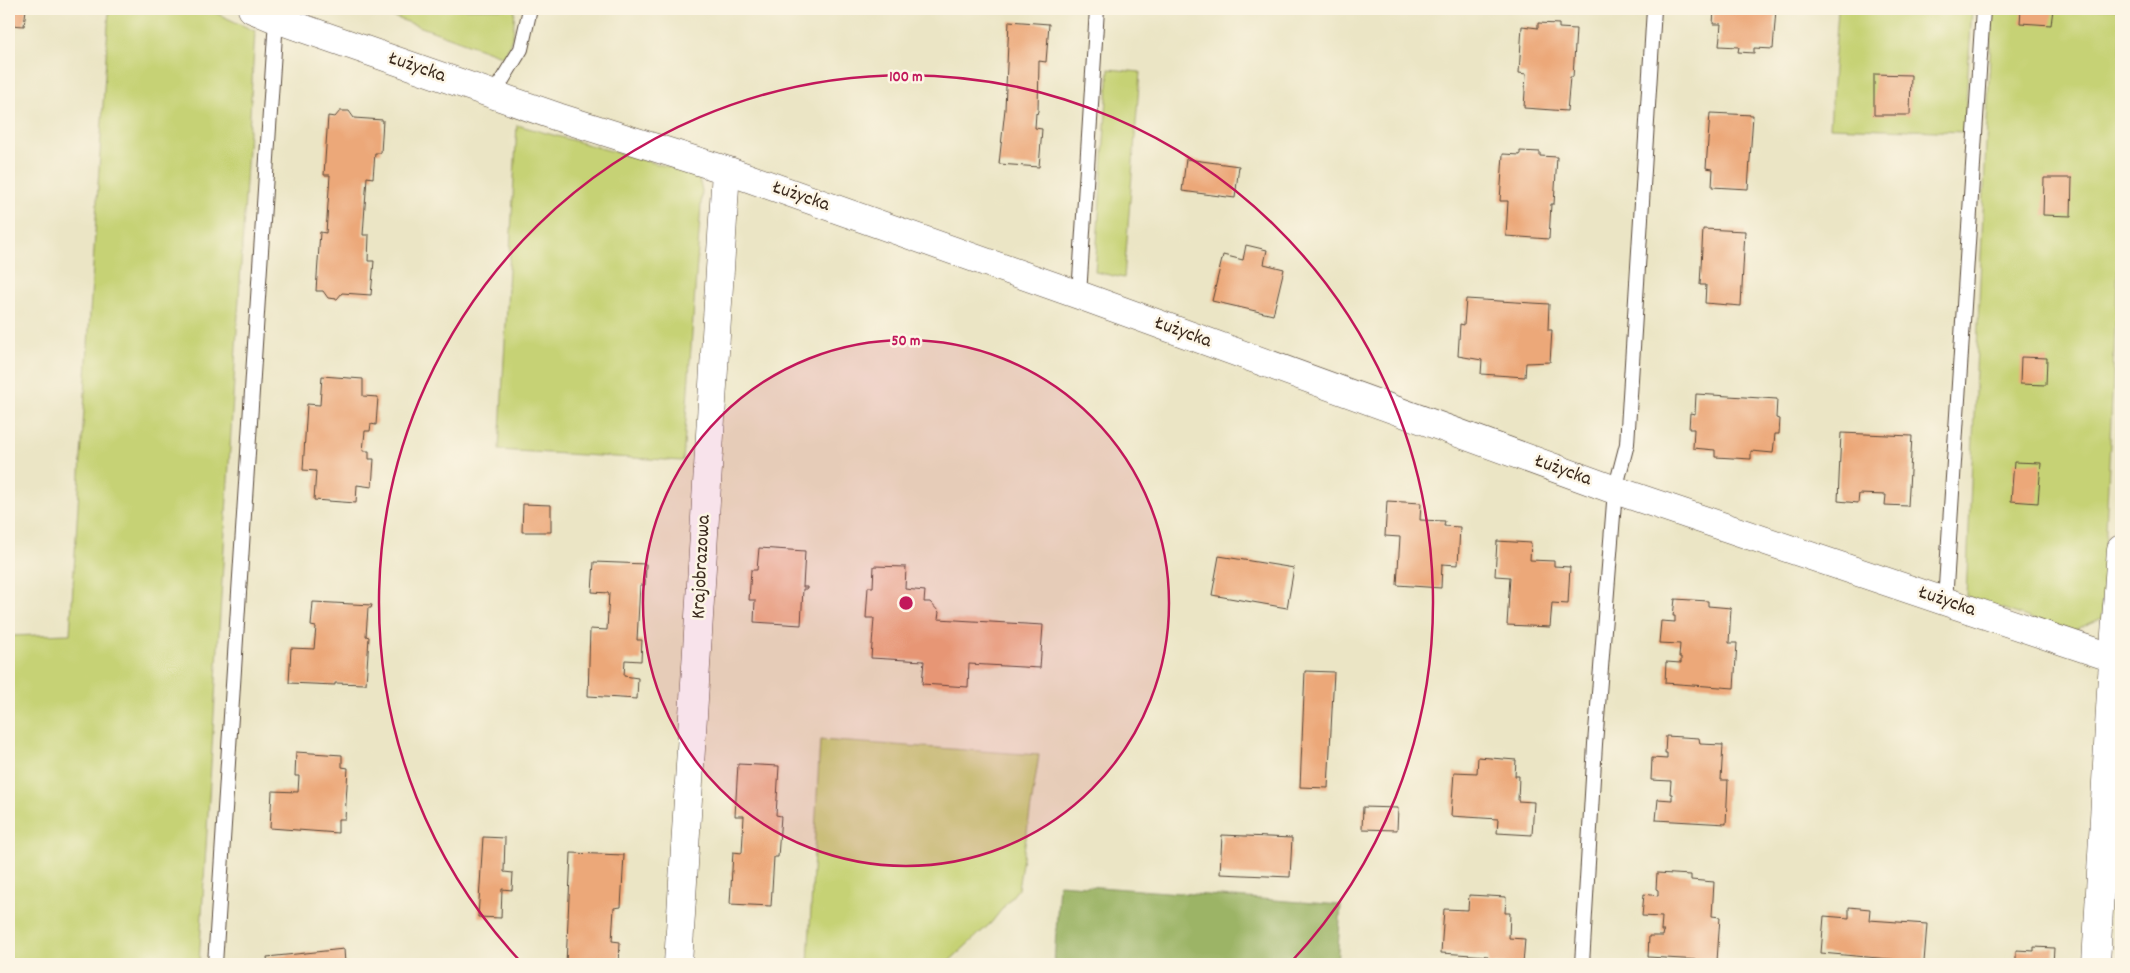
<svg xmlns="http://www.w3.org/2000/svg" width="2130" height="973" font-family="Dekko,sans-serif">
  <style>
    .green { fill: #c6d274; stroke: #807e49 }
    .forest { fill: #9cb466; stroke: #6c6f42 }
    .building { fill: #eca879 }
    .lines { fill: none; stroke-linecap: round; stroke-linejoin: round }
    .service-casing { stroke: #554637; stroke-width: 16 }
    .minor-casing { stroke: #554637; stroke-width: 29 }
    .service { stroke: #fff; stroke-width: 14 }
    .minor { stroke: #fff; stroke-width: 28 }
    .ring { fill: none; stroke: #c2185b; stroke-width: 2.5 }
    .labels { text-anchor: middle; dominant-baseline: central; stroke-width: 5; stroke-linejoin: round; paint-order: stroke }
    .street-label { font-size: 20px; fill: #3b2a1e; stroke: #fcf5e5 }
    .centre { fill: #c2185b; stroke: #fcf5e5; stroke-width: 2.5 }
    .ring-label { font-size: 15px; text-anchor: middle; font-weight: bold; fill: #c2185b; stroke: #fcf5e5; stroke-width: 5; stroke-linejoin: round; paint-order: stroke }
  </style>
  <rect width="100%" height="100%" fill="#fcf5e5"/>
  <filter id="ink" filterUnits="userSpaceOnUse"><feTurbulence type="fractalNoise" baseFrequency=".02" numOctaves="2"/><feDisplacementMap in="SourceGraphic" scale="10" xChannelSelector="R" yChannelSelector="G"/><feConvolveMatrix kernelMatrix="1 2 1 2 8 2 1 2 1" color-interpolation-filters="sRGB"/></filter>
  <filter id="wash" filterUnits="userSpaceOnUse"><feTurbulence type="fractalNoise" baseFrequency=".0096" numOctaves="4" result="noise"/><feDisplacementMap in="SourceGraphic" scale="20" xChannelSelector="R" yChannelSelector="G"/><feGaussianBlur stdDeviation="1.12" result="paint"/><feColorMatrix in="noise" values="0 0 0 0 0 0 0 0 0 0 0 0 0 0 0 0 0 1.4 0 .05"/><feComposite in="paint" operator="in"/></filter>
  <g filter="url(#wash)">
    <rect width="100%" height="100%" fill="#ebe5c5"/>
    <!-- green -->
    <path class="green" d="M109,9H207L255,31L199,964H9V636L70,634Z
      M380,9H515L513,36L504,57L380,12Z
      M1838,9H1972L1964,132L1830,127Z
      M1992,9H2121V196L2102,618L2070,632L1966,596Z
      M1109,69L1140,72L1124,278L1095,272Z
      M517,125L698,175L702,190L683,461L499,450Z
      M820,740L1039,755L1018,889L991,923L946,964H808Z"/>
    <!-- forest -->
    <path class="forest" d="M1059,884L1341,905L1337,964H1054Z"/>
    <g id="blocks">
      <!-- building -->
      <path class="building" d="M9,9H26L24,26L9,25Z
        M1714,9H1776L1773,49L1754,48V53L1738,52L1739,47L1719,46L1721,24H1713Z
        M2021,9H2053L2051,25L2020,23Z
        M1009,21L1049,24L1046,62L1039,61L1038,111L1037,114L1036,113L1035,128L1042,129L1039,167L999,164L1005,109Z
        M1538,23L1559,24V28L1576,29L1573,77H1570L1567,111L1524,108L1526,74L1519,73L1522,26L1538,28Z
        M1874,74L1911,75L1910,115H1874Z
        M340,111H349L354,118L383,120L381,153H375L373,178L367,177L363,235H369L368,261H374L371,295L342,293L337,299L328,298L323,291H316L320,232L326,233L330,175H324L328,116L335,117Z
        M1710,113L1753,115L1748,189L1712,187L1713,169L1706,168Z
        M1520,151L1540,152V156L1557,157L1554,204H1551L1549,239L1506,236L1508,201H1500L1503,154L1520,155Z
        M1186,159L1239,166L1235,198L1182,191Z
        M2044,178H2072L2071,216L2043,215Z
        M1703,229L1745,231L1741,306L1705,303L1706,285H1700Z
        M1246,245L1267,250L1264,264L1284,269L1273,315L1212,301L1223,255L1243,260Z
        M1466,299L1549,304L1548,330H1552L1550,362L1526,363L1525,377L1481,374L1482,360L1458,356L1460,324L1464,325Z
        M2021,357L2047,358L2046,385L2020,384Z
        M322,376L363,379V396L378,397L376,425L371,424L370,431H365L363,451H369V459H374L372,487L357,485L356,503L314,500L316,471L303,470L307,404L320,405Z
        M1696,394L1777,399L1776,418L1780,419L1779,434H1775L1773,453L1751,451V459L1715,457V450L1693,448L1694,429H1689L1690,413L1695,414Z
        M1841,433L1912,436L1908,506L1885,505L1886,495L1859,494L1858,503L1838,501Z
        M2014,462L2041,463L2038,503L2011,501Z
        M1387,501L1421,503L1420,520L1445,521L1444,526L1460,527L1458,565L1442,564L1441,588L1397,585L1400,537L1385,536Z
        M523,504L551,505V532H522Z
        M1497,541L1531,543L1530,560L1554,561V566L1570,567L1568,604L1552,603L1550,627L1507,625L1510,577L1495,576Z
        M759,548L805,551L803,587H807V589H803L801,625L754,622L755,600H749L751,570H757Z
        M1219,556L1294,568L1287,608L1212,595Z
        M594,562L646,564L645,585H640L637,640H642L641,661L625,660L624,676L638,678L637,699L588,696L590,629L607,630L609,593L592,592Z
        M874,566L906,567L905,589L925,591L924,602H930L939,612L938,619L1043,625L1040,668L969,664L968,687L922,684L924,661L871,658L874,618H866L868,587H873Z
        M1675,599L1708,601V606L1731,608L1729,643H1737L1734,688L1665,683L1666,662L1681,663V657H1679L1680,644L1659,643L1661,621L1675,622V616H1673Z
        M313,602L372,605L371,608H368L366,636L369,637L366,684L335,683V685L289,683L291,648L314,649L316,627L311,626Z
        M1305,671L1334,672L1328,788L1300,787Z
        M1666,736L1699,738L1700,744L1723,745L1721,780H1728L1726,824L1656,820L1658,799L1672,800V794H1670L1671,781L1651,780L1652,758L1667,759V753H1665Z
        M296,752L342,755V767L348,768L345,819H338V833L270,828L272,791L298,792L299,776H295Z
        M1478,757L1516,760L1515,776H1519L1518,801L1534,802L1532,835L1497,833L1498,819L1451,816L1454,772L1477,773Z
        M738,764L779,766L776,815L781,816L778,857H774L771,906L730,904L733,852L742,853L744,816H735Z
        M1363,807L1398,808L1397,830L1362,829Z
        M1222,835L1292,838L1290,877L1220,874Z
        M483,837L505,838L504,872L513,873L512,890L502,889L501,918L478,917Z
        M571,853L624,855L621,907L614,908L612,941L620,942L619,964H566Z
        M1657,873L1691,875V880L1714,882L1712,916L1720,917L1717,961L1648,957L1649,936H1663L1664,931H1661L1662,917L1642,916L1644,894L1658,896V890L1656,889Z
        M1469,895L1506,897L1505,913H1510L1509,938L1525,939L1523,964H1488V956L1441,953L1444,909L1468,910Z
        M1849,907L1870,909L1869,920L1927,924L1924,962L1821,953L1824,916L1849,918Z
        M2034,947L2054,948L2053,964H2016V950L2034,951Z
        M344,949L345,964H268L267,957Z"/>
    </g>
  </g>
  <g filter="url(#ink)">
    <use href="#blocks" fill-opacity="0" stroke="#554637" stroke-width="1"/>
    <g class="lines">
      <!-- service casing -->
      <g class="service-casing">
        <path id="service" d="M493,95L521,49L530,9
          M1079,295L1097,9
          M1945,602L1983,9
          M215,964L276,19
          M1582,964L1595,744L1615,490L1627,444L1654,9"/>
      </g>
      <!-- minor casing -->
      <g class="minor-casing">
        <path id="minor" d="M252,9L276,19L558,117L726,170L1079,295L1615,490L2113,658
          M678,964L726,170
          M2096,964L2111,691L2121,549"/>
      </g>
      <!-- service -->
      <use href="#service" class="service"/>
      <!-- minor -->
      <use href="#minor" class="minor"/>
    </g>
  </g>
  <!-- distance rings -->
  <circle cx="906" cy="603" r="263" fill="#c2185b" fill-opacity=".12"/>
  <g class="ring">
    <circle cx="906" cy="603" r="263"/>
    <path d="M521 962A527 527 0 1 1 1291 962"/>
  </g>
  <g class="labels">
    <!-- street labels -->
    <g class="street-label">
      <text transform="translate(417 68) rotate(19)">Łużycka</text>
      <text transform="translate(801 197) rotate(19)">Łużycka</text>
      <text transform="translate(1183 333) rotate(20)">Łużycka</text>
      <text transform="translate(1563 471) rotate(20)">Łużycka</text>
      <text transform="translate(702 567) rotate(-87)">Krajobrazowa</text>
      <text transform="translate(1947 602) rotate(19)">Łużycka</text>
    </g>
  </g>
  <circle cx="906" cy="603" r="8" class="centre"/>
  <g class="ring-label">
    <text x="906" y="81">100 m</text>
    <text x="906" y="345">50 m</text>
  </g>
  <!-- margin -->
  <rect width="2130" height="973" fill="none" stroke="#fcf5e5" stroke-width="30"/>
</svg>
